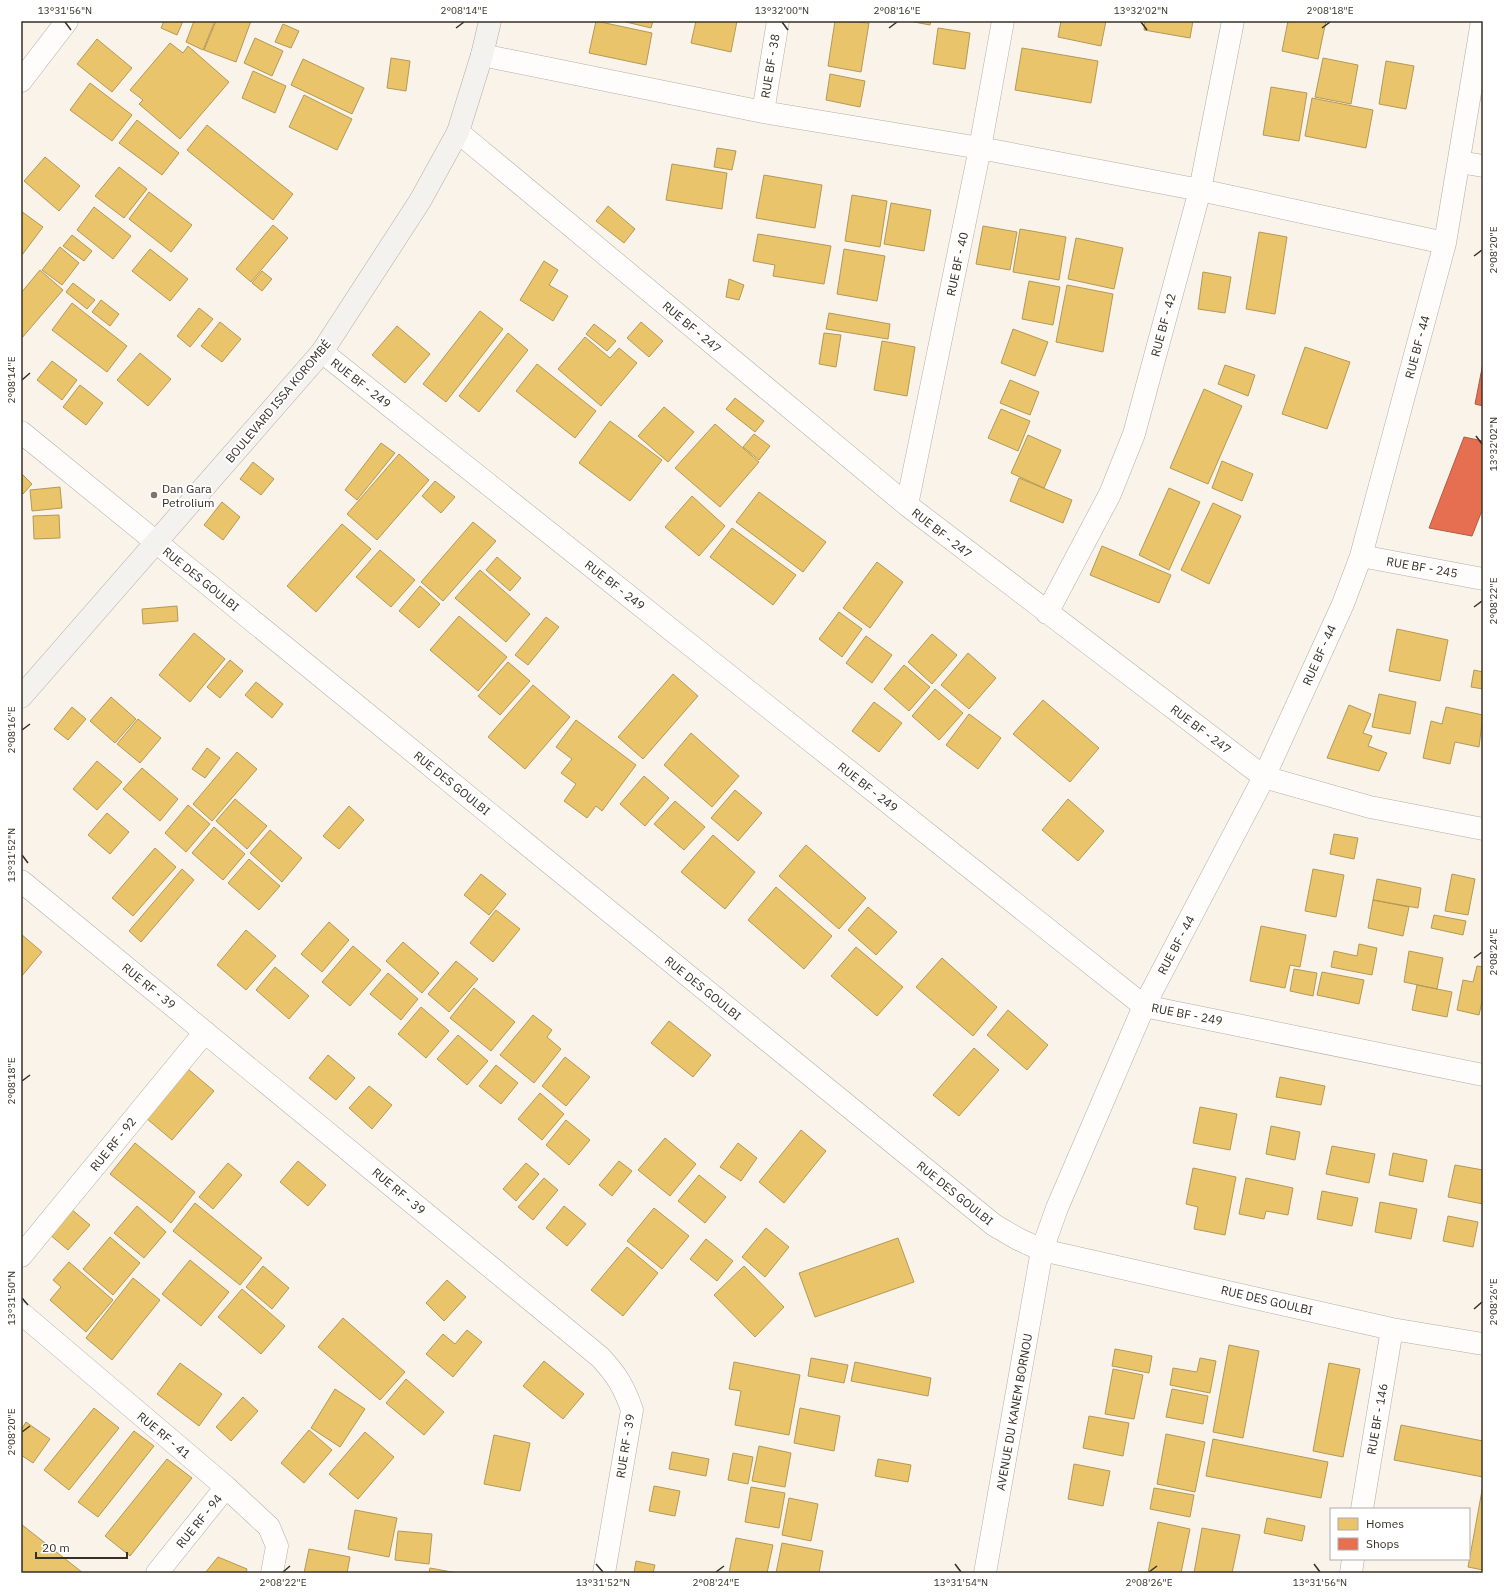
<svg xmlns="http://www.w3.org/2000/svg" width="1504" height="1594" font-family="'IBM Plex Sans',sans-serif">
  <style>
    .homes { fill: #e9c46a; stroke: #b49855 }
    .shops { fill: #e76f51; stroke: #b25c44 }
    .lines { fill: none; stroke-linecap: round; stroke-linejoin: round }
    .street-casing { stroke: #b3ada4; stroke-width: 23 }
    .secondary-casing { stroke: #b3ada4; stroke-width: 23 }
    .street { stroke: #fefdfc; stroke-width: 22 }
    .secondary { stroke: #f3f2ee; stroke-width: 22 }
    .ticks { fill: none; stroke: #373025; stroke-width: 1.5 }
    .poi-dot { fill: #7b746a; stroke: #fff; stroke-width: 1.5 }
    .labels { text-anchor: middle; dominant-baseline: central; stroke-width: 4; stroke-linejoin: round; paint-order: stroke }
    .street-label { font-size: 12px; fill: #373025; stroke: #fff }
    .poi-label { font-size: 12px; fill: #373025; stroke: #fff; text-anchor: start }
    .neatline { fill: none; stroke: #373025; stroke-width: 1.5 }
    .ticks-label { font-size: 10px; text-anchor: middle; fill: #373025 }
  </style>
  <rect width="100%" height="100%" fill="#f9f3e9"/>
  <!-- homes -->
  <path class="homes" d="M164,21H183L177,35L161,28Z
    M194,21H215L203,50L186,42Z
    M216,21H251L236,62L204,50Z
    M596,21L652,33L646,65L589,53Z
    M622,21H653L651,28Z
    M696,21H737L731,52L691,43Z
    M835,21L869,23L861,72L828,66Z
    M909,21H931L930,25Z
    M1061,21H1106L1101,46L1058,37Z
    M1145,21H1193L1190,38L1144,30Z
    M1288,21H1326L1318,59L1282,51Z
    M283,24L299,31L291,48L275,42Z
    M938,28L970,33L965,69L933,64Z
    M255,38L283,51L272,76L244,63Z
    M97,39L132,68L112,92L77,64Z
    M170,43L183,53L188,46L229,82L180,139L139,104L143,100L130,90Z
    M1022,48L1098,61L1091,103L1015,90Z
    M391,58L410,61L406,91L387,88Z
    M1323,58L1358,65L1351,104L1315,97Z
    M303,59L364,88L352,114L291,85Z
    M1386,61L1414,66L1406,109L1379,104Z
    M253,71L286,86L275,113L242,98Z
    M830,74L865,81L860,107L826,100Z
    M90,83L132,115L112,141L70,110Z
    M1271,87L1307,93L1299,141L1263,135Z
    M304,95L352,119L337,150L289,127Z
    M1312,98L1373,110L1366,148L1305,136Z
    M137,120L179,153L162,175L119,143Z
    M207,125L293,194L273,220L187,150Z
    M717,148L736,151L732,170L714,167Z
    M45,157L80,186L59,211L24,181Z
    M672,164L727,173L722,209L666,200Z
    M119,167L147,189L124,218L95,196Z
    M764,175L822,185L815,228L756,218Z
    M149,192L192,225L171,252L129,219Z
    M852,195L887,201L880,247L845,241Z
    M891,203L931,210L924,251L884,244Z
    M608,206L635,229L624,243L596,221Z
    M94,207L131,236L113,259L77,230Z
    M21,211L43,227L22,255L21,254Z
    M273,225L288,238L251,282L236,269Z
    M983,226L1017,232L1010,270L976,264Z
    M1020,229L1066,237L1059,280L1013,272Z
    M1259,232L1287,237L1275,314L1246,309Z
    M758,234L831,246L824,284L773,276L775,265L753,261Z
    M72,235L92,251L84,261L63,246Z
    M1076,238L1123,248L1114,289L1068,279Z
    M60,247L79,263L62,285L42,270Z
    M150,249L188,279L170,301L132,271Z
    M844,249L885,256L877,301L837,294Z
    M544,261L558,270L549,285L568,296L553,321L520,300Z
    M40,270L63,290L21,339V293Z
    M262,271L272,279L262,291L252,283Z
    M1203,272L1231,277L1225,313L1198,309Z
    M729,279L744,285L739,300L726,297Z
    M1029,281L1060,287L1053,325L1022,319Z
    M73,283L95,300L87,309L66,292Z
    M1067,285L1113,294L1103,352L1056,342Z
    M101,300L119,314L110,326L92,312Z
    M72,303L127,346L107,372L52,330Z
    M199,308L213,319L190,347L177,336Z
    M480,311L503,329L446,402L423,384Z
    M829,313L890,324L888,339L826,329Z
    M220,322L241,339L222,362L201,346Z
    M641,322L663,341L649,357L627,338Z
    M594,324L616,341L607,351L586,334Z
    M397,326L430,354L405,383L372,355Z
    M1013,329L1048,342L1035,376L1001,363Z
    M508,333L528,350L479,412L459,396Z
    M824,333L841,335L836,367L819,364Z
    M585,337L610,358L619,348L637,363L601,406L558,369Z
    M882,341L915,347L907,396L874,390Z
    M1305,347L1350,362L1327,429L1282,414Z
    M140,353L171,379L148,406L117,380Z
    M52,361L77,380L62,400L37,380Z
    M537,364L596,411L575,438L516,391Z
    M1225,365L1255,375L1248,396L1218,384Z
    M1010,380L1039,392L1030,415L1000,403Z
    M80,385L103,403L86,425L63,407Z
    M1204,389L1242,406L1208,484L1170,468Z
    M735,398L764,421L755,432L726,409Z
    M664,407L694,432L668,462L638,436Z
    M1001,409L1030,421L1018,451L988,438Z
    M610,421L662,460L630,501L579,463Z
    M715,424L759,462L720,507L675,468Z
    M754,434L770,446L759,460L743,447Z
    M1028,435L1061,450L1044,488L1011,473Z
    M381,443L395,453L357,500L345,490Z
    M399,454L429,480L377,540L347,514Z
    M1222,461L1253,474L1242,501L1212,488Z
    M253,462L274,479L261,495L240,479Z
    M22,474L32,484L23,494L21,492Z
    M1019,478L1072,500L1063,523L1010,501Z
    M435,481L455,497L441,513L422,496Z
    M60,487L62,508L32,511L30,490Z
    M1169,488L1200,502L1169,570L1139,555Z
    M759,492L826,542L803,572L736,522Z
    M692,496L725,526L699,556L665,527Z
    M222,502L240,517L223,540L204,525Z
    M1213,503L1241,516L1209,584L1181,570Z
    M59,515L60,538L34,539L33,516Z
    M473,522L496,541L443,601L421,582Z
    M342,524L371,549L316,612L287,586Z
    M732,528L796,575L773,605L710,557Z
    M1102,546L1171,575L1159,603L1090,575Z
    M380,550L415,580L391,607L356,577Z
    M497,557L521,578L510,591L486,570Z
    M877,562L903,582L870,628L843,608Z
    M480,570L530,614L506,642L455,598Z
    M420,586L440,604L419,628L399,611Z
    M177,606L178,621L143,624L142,609Z
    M839,612L862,629L842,657L819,639Z
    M459,616L507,657L478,691L430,650Z
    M546,617L559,627L528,665L515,655Z
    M1397,629L1448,640L1440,681L1389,671Z
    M194,633L225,659L190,702L159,675Z
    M932,634L957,655L932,684L908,662Z
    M866,636L892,655L872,683L846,663Z
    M968,653L996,678L969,709L941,685Z
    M230,660L243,671L220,698L207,687Z
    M508,662L530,681L500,715L478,696Z
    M904,665L930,687L909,711L884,689Z
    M1474,670L1483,672V689L1471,687Z
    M673,674L698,696L643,759L618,737Z
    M256,682L283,704L272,718L245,695Z
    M533,685L570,717L525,769L488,737Z
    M935,689L963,713L939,740L912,716Z
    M1379,694L1416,702L1410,734L1372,727Z
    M111,697L136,719L115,743L90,721Z
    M1043,700L1099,748L1070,782L1013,734Z
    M874,702L902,723L879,752L852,731Z
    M1349,705L1371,714L1363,733L1372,736L1368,746L1387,753L1379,771L1327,758Z
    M72,707L86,719L68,740L54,729Z
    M1446,707L1483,715L1479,747L1455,742L1450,764L1423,758L1431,721L1442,724Z
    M969,714L1001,738L978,769L946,745Z
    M138,719L161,738L140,763L117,744Z
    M576,720L636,765L602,811L596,806L587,818L564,801L576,784L561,773L572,759L556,747Z
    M691,733L739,776L712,807L664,765Z
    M207,748L220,758L205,778L192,769Z
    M237,752L257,769L212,821L193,804Z
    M97,761L122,782L97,810L73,789Z
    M142,768L178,799L160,821L123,789Z
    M644,776L669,798L645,826L620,804Z
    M735,790L762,813L738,841L711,818Z
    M235,799L267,826L247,849L216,821Z
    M1068,799L1104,831L1078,861L1042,830Z
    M675,801L705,827L684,850L654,824Z
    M188,805L210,824L186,852L165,833Z
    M349,806L364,820L339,849L323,836Z
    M107,813L129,832L110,854L88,835Z
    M214,827L245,854L223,880L192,853Z
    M270,830L302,858L282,882L250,853Z
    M1334,834L1358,838L1354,859L1330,854Z
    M713,835L755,872L725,909L681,872Z
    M806,845L866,898L839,929L779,876Z
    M155,848L176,867L133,916L112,898Z
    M249,859L280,886L259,910L228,883Z
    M182,869L194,880L141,942L129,931Z
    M1313,869L1344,875L1336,917L1305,911Z
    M481,874L506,894L489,915L464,895Z
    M1452,874L1475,879L1468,915L1445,911Z
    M1377,879L1421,888L1418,908L1373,900Z
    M776,887L832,936L804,969L748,920Z
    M1373,900L1409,907L1403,936L1368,928Z
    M868,907L897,932L876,955L848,930Z
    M496,910L520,929L493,962L470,943Z
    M1434,915L1466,921L1463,935L1431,928Z
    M329,922L349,940L322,972L301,954Z
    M1261,926L1306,935L1300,967L1290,965L1285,988L1250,981Z
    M246,930L276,956L246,990L217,965Z
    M21,934L42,952L21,977Z
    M403,942L439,973L422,993L386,961Z
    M1359,944L1377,948L1372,975L1331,967L1334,951L1357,956Z
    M353,946L381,970L350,1006L322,982Z
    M856,947L903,987L877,1016L831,976Z
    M1409,951L1443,958L1437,989L1404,982Z
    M942,958L997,1007L973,1036L916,987Z
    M456,961L478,979L449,1012L428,994Z
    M1477,966L1483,967V997L1479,1015L1457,1010L1463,980L1473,982Z
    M275,967L309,996L289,1019L256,990Z
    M1294,969L1317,973L1313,996L1290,991Z
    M1322,972L1364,980L1359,1004L1317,995Z
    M388,973L418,999L401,1020L370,994Z
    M1417,985L1452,992L1447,1017L1412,1010Z
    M474,988L515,1022L491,1051L450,1018Z
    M421,1007L449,1031L426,1058L398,1034Z
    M1008,1010L1048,1045L1027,1070L987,1035Z
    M533,1015L552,1030L547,1037L561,1049L534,1083L500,1055Z
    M669,1021L711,1055L693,1077L651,1043Z
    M458,1035L488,1061L467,1085L437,1059Z
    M974,1048L999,1070L959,1116L933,1095Z
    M328,1055L355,1078L336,1100L309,1078Z
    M565,1057L590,1077L566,1106L542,1086Z
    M496,1065L518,1083L501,1104L479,1086Z
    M188,1069L214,1091L172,1140L146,1118Z
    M1280,1077L1325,1086L1321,1105L1276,1097Z
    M369,1086L392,1105L372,1129L349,1108Z
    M540,1093L564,1114L542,1140L518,1119Z
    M1200,1107L1237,1114L1230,1150L1193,1143Z
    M566,1120L590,1140L569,1165L546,1145Z
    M1271,1126L1300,1132L1295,1160L1266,1154Z
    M801,1130L826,1151L784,1203L759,1182Z
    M665,1138L696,1164L670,1196L638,1170Z
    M135,1143L195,1192L171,1223L110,1174Z
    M738,1143L757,1158L741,1181L720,1167Z
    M1332,1146L1375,1154L1369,1183L1326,1174Z
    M1393,1153L1427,1160L1423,1182L1389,1175Z
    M298,1161L326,1185L308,1206L280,1182Z
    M619,1161L632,1171L612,1196L599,1185Z
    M228,1163L242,1175L213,1209L199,1197Z
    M526,1163L539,1174L516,1201L503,1189Z
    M1455,1165L1483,1170V1204L1448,1197Z
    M1193,1168L1236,1177L1225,1235L1194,1229L1198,1207L1186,1204Z
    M699,1175L726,1197L705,1223L678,1201Z
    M544,1178L558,1190L533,1220L518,1207Z
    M1246,1178L1293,1188L1288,1215L1266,1211L1264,1219L1239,1214Z
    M1322,1191L1358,1198L1352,1226L1317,1219Z
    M1380,1202L1417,1209L1411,1239L1375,1232Z
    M195,1203L262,1258L240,1285L173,1231Z
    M137,1206L166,1232L144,1258L114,1233Z
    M564,1206L586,1224L567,1246L546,1228Z
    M654,1208L689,1236L662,1269L627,1241Z
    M71,1209L90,1225L68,1250L49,1234Z
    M1448,1216L1478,1222L1473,1247L1443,1241Z
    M766,1228L789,1247L765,1277L742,1257Z
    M110,1237L140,1263L113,1295L83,1269Z
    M898,1238L914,1282L815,1317L799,1273Z
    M706,1239L733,1261L717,1281L690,1259Z
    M627,1247L658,1273L623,1316L591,1290Z
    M190,1260L229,1292L201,1326L162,1294Z
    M69,1262L113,1300L86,1332L50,1300L61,1287L53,1280Z
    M263,1266L289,1288L272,1309L246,1287Z
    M744,1266L784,1307L755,1337L714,1295Z
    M133,1278L160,1300L112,1360L86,1338Z
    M447,1280L466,1297L444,1321L426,1303Z
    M242,1289L285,1326L261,1354L218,1317Z
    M343,1318L405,1372L380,1400L318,1347Z
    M467,1330L482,1342L453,1377L426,1354L443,1334L455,1344Z
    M1229,1345L1259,1351L1243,1438L1213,1432Z
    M1115,1349L1152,1356L1149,1373L1112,1366Z
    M811,1358L848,1365L844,1383L808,1376Z
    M1200,1358L1216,1361L1210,1393L1170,1385L1173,1368L1197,1372Z
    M544,1361L584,1394L563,1419L523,1386Z
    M734,1362L800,1375L789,1435L735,1425L741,1391L729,1389Z
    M855,1362L931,1378L928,1396L851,1381Z
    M180,1363L222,1394L199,1426L157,1394Z
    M1329,1363L1360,1369L1343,1457L1313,1451Z
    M1113,1369L1143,1375L1134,1419L1105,1414Z
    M406,1379L444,1412L424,1435L386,1403Z
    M335,1389L365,1409L340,1447L311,1428Z
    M1172,1389L1208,1396L1203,1424L1166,1417Z
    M243,1397L258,1411L231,1441L216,1427Z
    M94,1408L119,1428L69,1490L44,1470Z
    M800,1408L840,1416L834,1451L794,1443Z
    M1089,1416L1129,1423L1123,1456L1083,1448Z
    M26,1422L50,1439L33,1463L21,1455V1430Z
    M1401,1425L1483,1441V1477L1394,1460Z
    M309,1430L332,1450L304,1483L281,1463Z
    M134,1431L154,1446L98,1517L78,1502Z
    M365,1432L394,1457L358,1499L329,1474Z
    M1166,1434L1205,1442L1195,1492L1157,1484Z
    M494,1435L530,1443L520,1491L484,1484Z
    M1213,1439L1328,1462L1321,1498L1206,1476Z
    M759,1446L791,1453L785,1487L752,1481Z
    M672,1452L709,1459L706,1476L669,1469Z
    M733,1453L753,1457L748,1484L728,1480Z
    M167,1459L192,1478L130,1556L105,1536Z
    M878,1459L911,1465L908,1482L875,1476Z
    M1074,1464L1110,1471L1103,1506L1068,1499Z
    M1483,1485V1570L1468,1567Z
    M654,1486L680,1491L675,1516L649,1511Z
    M751,1487L785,1493L779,1528L745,1522Z
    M1154,1488L1194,1495L1190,1517L1150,1509Z
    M789,1498L818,1504L811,1541L782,1535Z
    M355,1510L397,1518L389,1557L348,1549Z
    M1267,1518L1305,1526L1302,1541L1264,1533Z
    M1158,1522L1190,1529L1181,1573H1148Z
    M21,1524L83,1573H22Z
    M1202,1528L1240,1535L1232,1573H1194Z
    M398,1531L432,1534L429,1564L395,1560Z
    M736,1538L773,1545L767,1573H729Z
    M782,1543L823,1551L819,1573H776Z
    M309,1549L350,1557L347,1573H304Z
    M218,1557L247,1569L246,1573H205Z
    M636,1561L655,1565L653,1573H634Z
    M430,1568L457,1573H429Z"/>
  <!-- shops -->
  <path class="shops" d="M1483,363V406L1475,404Z
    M1464,437L1483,441V508L1472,536L1429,528Z"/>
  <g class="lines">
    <!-- street casing -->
    <g class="street-casing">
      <path id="street" d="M482,55L763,112L980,148L1200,190L1445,243
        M21,81L67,21
        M763,112L778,21
        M458,132L907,505L1264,777L1370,807L1483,829
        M1460,162L1483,166
        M322,352L1144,1006L1483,1075
        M21,432L994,1225L1018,1239L1042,1250L1392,1329L1483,1344
        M907,505L980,148L1003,21
        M1361,556L1483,579
        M1047,613L1110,494L1134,434L1200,190L1233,21
        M21,881L600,1357C617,1375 624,1387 632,1410L604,1573
        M21,1256L205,1032
        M21,1313L226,1487L269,1527L277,1546L272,1573
        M1362,1509L1392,1329
        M157,1573L226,1487
        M985,1573L1042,1250L1057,1208L1144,1006L1264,777L1343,604L1361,556L1445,243L1482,21
        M1351,1573L1353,1559"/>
    </g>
    <!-- secondary casing -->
    <g class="secondary-casing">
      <path id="secondary" d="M21,697L322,352L420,201L458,132L482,55L490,21"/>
    </g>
    <!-- street -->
    <use href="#street" class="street"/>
    <!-- secondary -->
    <use href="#secondary" class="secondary"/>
  </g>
  <!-- ticks -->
  <path class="ticks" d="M65,22L71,30M782,22L788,30M1141,22L1147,30M456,28L464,22M889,28L897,22M1322,28L1330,22M1474,256L1482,250M22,380L30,373M1476,436L1482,444M1474,607L1482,601M22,730L30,724M22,855L28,863M1474,958L1482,952M22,1081L30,1075M22,1298L28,1305M1474,1309L1482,1302M22,1432L30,1426M596,1564L603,1572M955,1564L961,1572M1314,1564L1320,1572M283,1572L290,1566M716,1572L724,1566M1149,1572L1157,1566"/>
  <!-- markers -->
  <circle class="poi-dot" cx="154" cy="495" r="4"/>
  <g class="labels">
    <!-- street labels -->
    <g class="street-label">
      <text transform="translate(770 66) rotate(-81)">RUE BF - 38</text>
      <text transform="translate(957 264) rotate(-78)">RUE BF - 40</text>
      <text transform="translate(1163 325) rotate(-75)">RUE BF - 42</text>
      <text transform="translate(692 327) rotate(40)">RUE BF - 247</text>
      <text transform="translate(1417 347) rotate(-75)">RUE BF - 44</text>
      <text transform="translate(361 383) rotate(38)">RUE BF - 249</text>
      <text transform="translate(278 401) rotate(-50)">BOULEVARD ISSA KOROMBÉ</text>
      <text transform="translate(942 533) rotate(38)">RUE BF - 247</text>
      <text transform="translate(1422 567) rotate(10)">RUE BF - 245</text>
      <text transform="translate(201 579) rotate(39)">RUE DES GOULBI</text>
      <text transform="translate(615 585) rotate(38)">RUE BF - 249</text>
      <text transform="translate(1319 655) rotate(-66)">RUE BF - 44</text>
      <text transform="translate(1201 729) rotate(37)">RUE BF - 247</text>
      <text transform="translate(452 783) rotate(39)">RUE DES GOULBI</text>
      <text transform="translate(868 787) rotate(38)">RUE BF - 249</text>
      <text transform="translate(1176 945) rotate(-62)">RUE BF - 44</text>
      <text transform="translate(149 986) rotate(39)">RUE RF - 39</text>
      <text transform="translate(703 988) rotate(39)">RUE DES GOULBI</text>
      <text transform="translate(1187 1014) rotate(11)">RUE BF - 249</text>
      <text transform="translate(113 1144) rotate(-51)">RUE RF - 92</text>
      <text transform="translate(399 1191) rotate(40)">RUE RF - 39</text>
      <text transform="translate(955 1193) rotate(39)">RUE DES GOULBI</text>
      <text transform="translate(1267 1300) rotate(13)">RUE DES GOULBI</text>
      <text transform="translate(1014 1412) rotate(-80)">AVENUE DU KANEM BORNOU</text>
      <text transform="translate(1377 1419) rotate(-80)">RUE BF - 146</text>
      <text transform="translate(164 1435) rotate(40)">RUE RF - 41</text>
      <text transform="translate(625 1446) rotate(-81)">RUE RF - 39</text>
      <text transform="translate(199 1521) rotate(-51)">RUE RF - 94</text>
    </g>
    <!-- poi labels -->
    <g class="poi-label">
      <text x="162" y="488">Dan Gara<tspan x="162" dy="14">Petrolium</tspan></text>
    </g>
  </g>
  <!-- border -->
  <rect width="1504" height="1594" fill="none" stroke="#ffffff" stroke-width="44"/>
  <!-- legend -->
  <rect x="1330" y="1508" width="140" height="52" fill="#ffffff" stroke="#afaca8"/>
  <rect x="1338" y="1518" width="20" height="12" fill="#e9c46a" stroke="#afaca8"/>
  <text x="1366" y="1528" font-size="12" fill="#373025">Homes</text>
  <rect x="1338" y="1538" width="20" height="12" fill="#e76f51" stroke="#afaca8"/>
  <text x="1366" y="1548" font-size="12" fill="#373025">Shops</text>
  <!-- scale -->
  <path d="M36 1552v6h91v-6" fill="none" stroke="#373025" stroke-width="2"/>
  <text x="42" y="1552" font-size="12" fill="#373025" stroke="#ffffff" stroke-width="3" paint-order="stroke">20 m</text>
  <rect x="22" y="22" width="1460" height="1550" class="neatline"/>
  <g class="ticks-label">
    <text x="65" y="14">13°31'56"N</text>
    <text x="464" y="14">2°08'14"E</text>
    <text x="782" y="14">13°32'00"N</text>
    <text x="897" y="14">2°08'16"E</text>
    <text x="1141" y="14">13°32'02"N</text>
    <text x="1330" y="14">2°08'18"E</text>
    <text transform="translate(1493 250) rotate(-90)" y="4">2°08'20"E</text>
    <text transform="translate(11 380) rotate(-90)" y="4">2°08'14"E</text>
    <text transform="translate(1493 444) rotate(-90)" y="4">13°32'02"N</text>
    <text transform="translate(1493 601) rotate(-90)" y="4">2°08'22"E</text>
    <text transform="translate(11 730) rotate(-90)" y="4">2°08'16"E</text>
    <text transform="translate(11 855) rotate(-90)" y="4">13°31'52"N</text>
    <text transform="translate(1493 952) rotate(-90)" y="4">2°08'24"E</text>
    <text transform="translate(11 1081) rotate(-90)" y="4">2°08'18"E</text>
    <text transform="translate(11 1298) rotate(-90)" y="4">13°31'50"N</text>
    <text transform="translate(1493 1302) rotate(-90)" y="4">2°08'26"E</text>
    <text transform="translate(11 1432) rotate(-90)" y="4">2°08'20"E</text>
    <text x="283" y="1586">2°08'22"E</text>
    <text x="603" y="1586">13°31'52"N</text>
    <text x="716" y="1586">2°08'24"E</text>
    <text x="961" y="1586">13°31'54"N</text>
    <text x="1149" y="1586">2°08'26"E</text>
    <text x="1320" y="1586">13°31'56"N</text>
  </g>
</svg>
